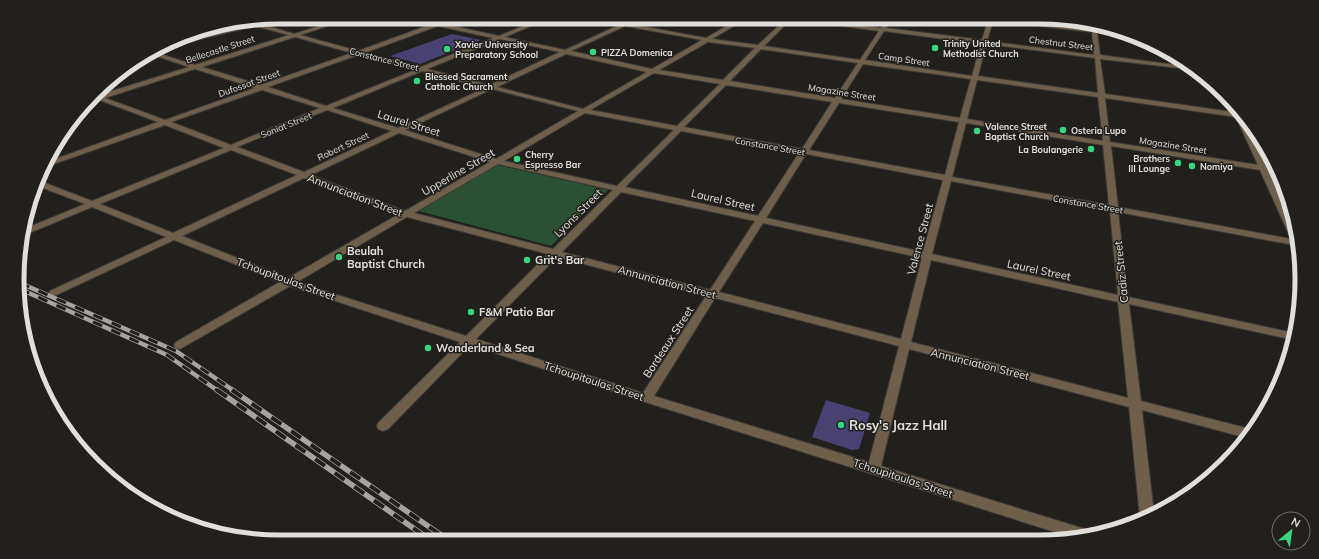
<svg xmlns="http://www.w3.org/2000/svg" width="1319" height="559" font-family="Mulish,sans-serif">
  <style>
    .green { fill: #2b5135 }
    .building { fill: #484171 }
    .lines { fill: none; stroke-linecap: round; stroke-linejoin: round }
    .minor-casing { stroke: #3d3b37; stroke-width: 2 }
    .minor { fill: #6d5f4b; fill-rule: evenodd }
    .rail-far1-casing { stroke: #a6a4a0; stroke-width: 4.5 }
    .rail-casing { stroke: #a6a4a0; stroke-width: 5.5 }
    .rail-far1 { stroke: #22201c; stroke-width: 3; stroke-dasharray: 10; stroke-linecap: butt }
    .rail { stroke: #22201c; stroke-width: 4; stroke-dasharray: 12; stroke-linecap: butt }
    .poi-dot { fill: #35d881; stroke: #22201c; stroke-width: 1.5 }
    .labels { text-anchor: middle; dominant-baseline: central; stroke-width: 3; stroke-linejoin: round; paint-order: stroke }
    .far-poi-label { font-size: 9px; font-weight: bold; fill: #e1dfdc; stroke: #22201c; text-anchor: start }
    .far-street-label { font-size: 9px; fill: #e1dfdc; stroke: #22201c }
    .street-label { font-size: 11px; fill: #e1dfdc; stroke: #22201c }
    .poi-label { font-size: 11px; font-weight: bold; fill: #e1dfdc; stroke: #22201c; text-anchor: start }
    .near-poi-label { font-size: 13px; font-weight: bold; fill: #e1dfdc; stroke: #22201c; text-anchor: start }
    .rim { fill: none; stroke: #e1dfdc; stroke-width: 5 }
  </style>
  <rect width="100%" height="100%" fill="#22201c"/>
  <!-- green -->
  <path class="green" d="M497,165L608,190L551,246L419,211Z"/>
  <!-- building -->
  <path class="building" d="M452,34L481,40L420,64L390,56Z
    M826,400L870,413L859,449L852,450L812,437Z"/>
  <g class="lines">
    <!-- minor casing -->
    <g class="minor-casing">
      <path id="minor" d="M280,17H286L261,24L294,34L347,17H355L300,35L358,51L432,24L402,17C413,17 430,23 438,22C446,21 452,17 461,17L444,24L499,36L545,17H552L505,37L565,50L619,25L582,17C593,17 617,24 624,22C631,21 635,17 643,17L630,24L706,38L742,17H749L712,39L758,45L786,19L782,17H797L881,28L887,17H893L886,28L982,40L988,20L972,17H994L1092,29V26H1097V29L1128,33L1136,36L1097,32L1100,55L1191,67L1196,70L1100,59L1105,94L1233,112L1230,104L1232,102L1246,118H1243L1266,167L1277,168L1279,173L1269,172L1296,230L1299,249L1296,248L1294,245L1118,212L1128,297L1294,333V340L1129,304L1141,401L1254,430L1247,438L1142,410L1154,514L1141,521L1140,518L1129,407L909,349L881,466L1088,530L1093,531L1095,534L1077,539L642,401L470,345L388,429L383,431L378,429L377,426L378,423L460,342L290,286L180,349L176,348L174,345L176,342L280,282L174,240L54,296L50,295L49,293L50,291L166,237L92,207L22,236V230L85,204L38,186L40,181L92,201L224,148L165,125L45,167L47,162L158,122L94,98L96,94L99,95L189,67L153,55L157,53L195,65L289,35L255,26L167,47L174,43L249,24L245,23H255ZM791,19L879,31L860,60L764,46ZM993,21L1092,32L1094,55L987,41ZM438,26L493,38L421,67L364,53ZM625,26L702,40L652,69L571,51ZM884,31L981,44L972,76L865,60ZM295,37L352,53L261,85L202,67ZM500,39L560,52L490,85L427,69ZM708,42L755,48L723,80L659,70ZM986,44L1095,58L1098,93L978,76ZM761,49L858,63L835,98L730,81ZM566,54L647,72L583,109L497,87ZM358,55L415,70L326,106L268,87ZM863,64L971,79L960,118L841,99ZM195,69L255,88L165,120L105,98ZM422,71L485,88L398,128L333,108ZM654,73L720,84L677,126L590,110ZM977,80L1098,97L1103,141L967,119ZM726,85L832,102L802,149L684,127ZM492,89L578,111L496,159L405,130ZM262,90L320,108L231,145L171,122ZM1105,98L1236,117L1258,165L1110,142ZM839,103L959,122L945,175L809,150ZM327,110L392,131L304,172L237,147ZM585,113L674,130L617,186L504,161ZM966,123L1103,145L1109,205L952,177ZM681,131L799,153L758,216L625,187ZM399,133L490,162L405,211L311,175ZM1111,146L1260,170L1291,239L1118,207ZM231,150L297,175L173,233L100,204ZM806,154L943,180L923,252L766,218ZM498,164L613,190L553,249L414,213ZM304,178L399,214L288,278L182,236ZM951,181L1110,211L1118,295L932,254ZM621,192L755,221L710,290L562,252ZM407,217L548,254L466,336L297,282ZM763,223L922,258L901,339L719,292ZM557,257L706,296L643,393L476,339ZM931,260L1118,302L1128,398L911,342ZM715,298L899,346L869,462L654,396Z"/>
    </g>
    <!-- minor -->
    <use href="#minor" class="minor"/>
    <!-- rail-far1 casing -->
    <g class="rail-far1-casing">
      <path id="rail-far1" d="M20,283L176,351L234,391
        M20,289L167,355L218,391"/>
    </g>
    <!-- rail casing -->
    <g class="rail-casing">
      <path id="rail" d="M217,390L433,542
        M232,390L451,542"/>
    </g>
    <!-- rail-far1 -->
    <use href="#rail-far1" class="rail-far1"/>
    <!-- rail -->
    <use href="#rail" class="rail"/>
  </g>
  <!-- markers -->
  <g class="poi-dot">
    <circle cx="935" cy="48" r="4"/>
    <circle cx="447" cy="49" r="4"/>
    <circle cx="593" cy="52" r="4"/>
    <circle cx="417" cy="81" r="4"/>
    <circle cx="1063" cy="130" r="4"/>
    <circle cx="977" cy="131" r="4"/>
    <circle cx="1091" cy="149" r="4"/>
    <circle cx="517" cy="159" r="4"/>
    <circle cx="1178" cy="163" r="4"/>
    <circle cx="1192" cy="166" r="4"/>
    <circle cx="339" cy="257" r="4"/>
    <circle cx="527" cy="260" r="4"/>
    <circle cx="471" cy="312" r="4"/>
    <circle cx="428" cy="348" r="4"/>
    <circle cx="841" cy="425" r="4"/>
  </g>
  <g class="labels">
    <!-- far-poi labels -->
    <g class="far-poi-label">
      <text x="943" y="43">Trinity United<tspan x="943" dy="10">Methodist Church</tspan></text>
      <text x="455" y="44">Xavier University<tspan x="455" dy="10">Preparatory School</tspan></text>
      <text x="601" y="52">PIZZA Domenica</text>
      <text x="425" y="76">Blessed Sacrament<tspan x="425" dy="10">Catholic Church</tspan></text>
      <text x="985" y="126">Valence Street<tspan x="985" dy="10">Baptist Church</tspan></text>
      <text x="1071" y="130">Osteria Lupo</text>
      <text x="1083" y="149" text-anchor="end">La Boulangerie</text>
      <text x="525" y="154">Cherry<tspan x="525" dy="10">Espresso Bar</tspan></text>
      <text x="1170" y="158" text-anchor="end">Brothers<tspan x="1170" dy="10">III Lounge</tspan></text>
      <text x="1200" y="166">Nomiya</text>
    </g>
    <!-- far-street labels -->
    <g class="far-street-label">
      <text transform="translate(1061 43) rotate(7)">Chestnut Street</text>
      <text transform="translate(220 49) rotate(-18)">Bellecastle Street</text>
      <text transform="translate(384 59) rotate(14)">Constance Street</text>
      <text transform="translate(904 59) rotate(8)">Camp Street</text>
      <text transform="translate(249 83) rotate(-20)">Dufossat Street</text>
      <text transform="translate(842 92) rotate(9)">Magazine Street</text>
      <text transform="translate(286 125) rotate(-22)">Soniat Street</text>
      <text transform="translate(1173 145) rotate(9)">Magazine Street</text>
      <text transform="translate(343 146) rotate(-25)">Robert Street</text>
      <text transform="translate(770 146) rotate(10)">Constance Street</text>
      <text transform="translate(1088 204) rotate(10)">Constance Street</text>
    </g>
    <!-- street labels -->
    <g class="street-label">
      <text transform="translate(409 123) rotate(17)">Laurel Street</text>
      <text transform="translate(458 172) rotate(-30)">Upperline Street</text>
      <text transform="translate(355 195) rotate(21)">Annunciation Street</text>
      <text transform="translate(723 200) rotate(13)">Laurel Street</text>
      <text transform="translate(578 213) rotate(-45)">Lyons Street</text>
      <text transform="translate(920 239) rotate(-75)">Valence Street</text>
      <text transform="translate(1039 270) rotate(12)">Laurel Street</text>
      <text transform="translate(1121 272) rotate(-96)">Cadiz Street</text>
      <text transform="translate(286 279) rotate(20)">Tchoupitoulas Street</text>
      <text transform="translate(667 282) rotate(15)">Annunciation Street</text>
      <text transform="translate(668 342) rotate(-57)">Bordeaux Street</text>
      <text transform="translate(980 364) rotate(14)">Annunciation Street</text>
      <text transform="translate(594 381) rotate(18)">Tchoupitoulas Street</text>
      <text transform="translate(903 478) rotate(18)">Tchoupitoulas Street</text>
    </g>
    <!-- poi labels -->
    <g class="poi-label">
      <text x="347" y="251">Beulah<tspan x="347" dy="13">Baptist Church</tspan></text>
      <text x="535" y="260">Grit's Bar</text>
      <text x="479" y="312">F&amp;M Patio Bar</text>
      <text x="436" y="348">Wonderland &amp; Sea</text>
    </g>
    <!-- near-poi labels -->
    <g class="near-poi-label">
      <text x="849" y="425">Rosy's Jazz Hall</text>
    </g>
  </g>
  <!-- crop -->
  <path d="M0 0H1319V559H0ZM279 24H1040A255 255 0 0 1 1295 279V280A255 255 0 0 1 1040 535H279A255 255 0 0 1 24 280V279A255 255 0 0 1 279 24Z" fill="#22201c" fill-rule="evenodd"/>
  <path class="rim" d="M279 24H1040A255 255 0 0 1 1295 279V280A255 255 0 0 1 1040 535H279A255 255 0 0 1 24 280V279A255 255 0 0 1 279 24Z"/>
  <!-- north arrow -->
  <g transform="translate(1291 531) rotate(29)"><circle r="19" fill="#22201c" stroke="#6e6c69"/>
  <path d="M0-3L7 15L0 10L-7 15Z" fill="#35d881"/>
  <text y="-6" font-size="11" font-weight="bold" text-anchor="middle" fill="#e1dfdc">N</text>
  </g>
</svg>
